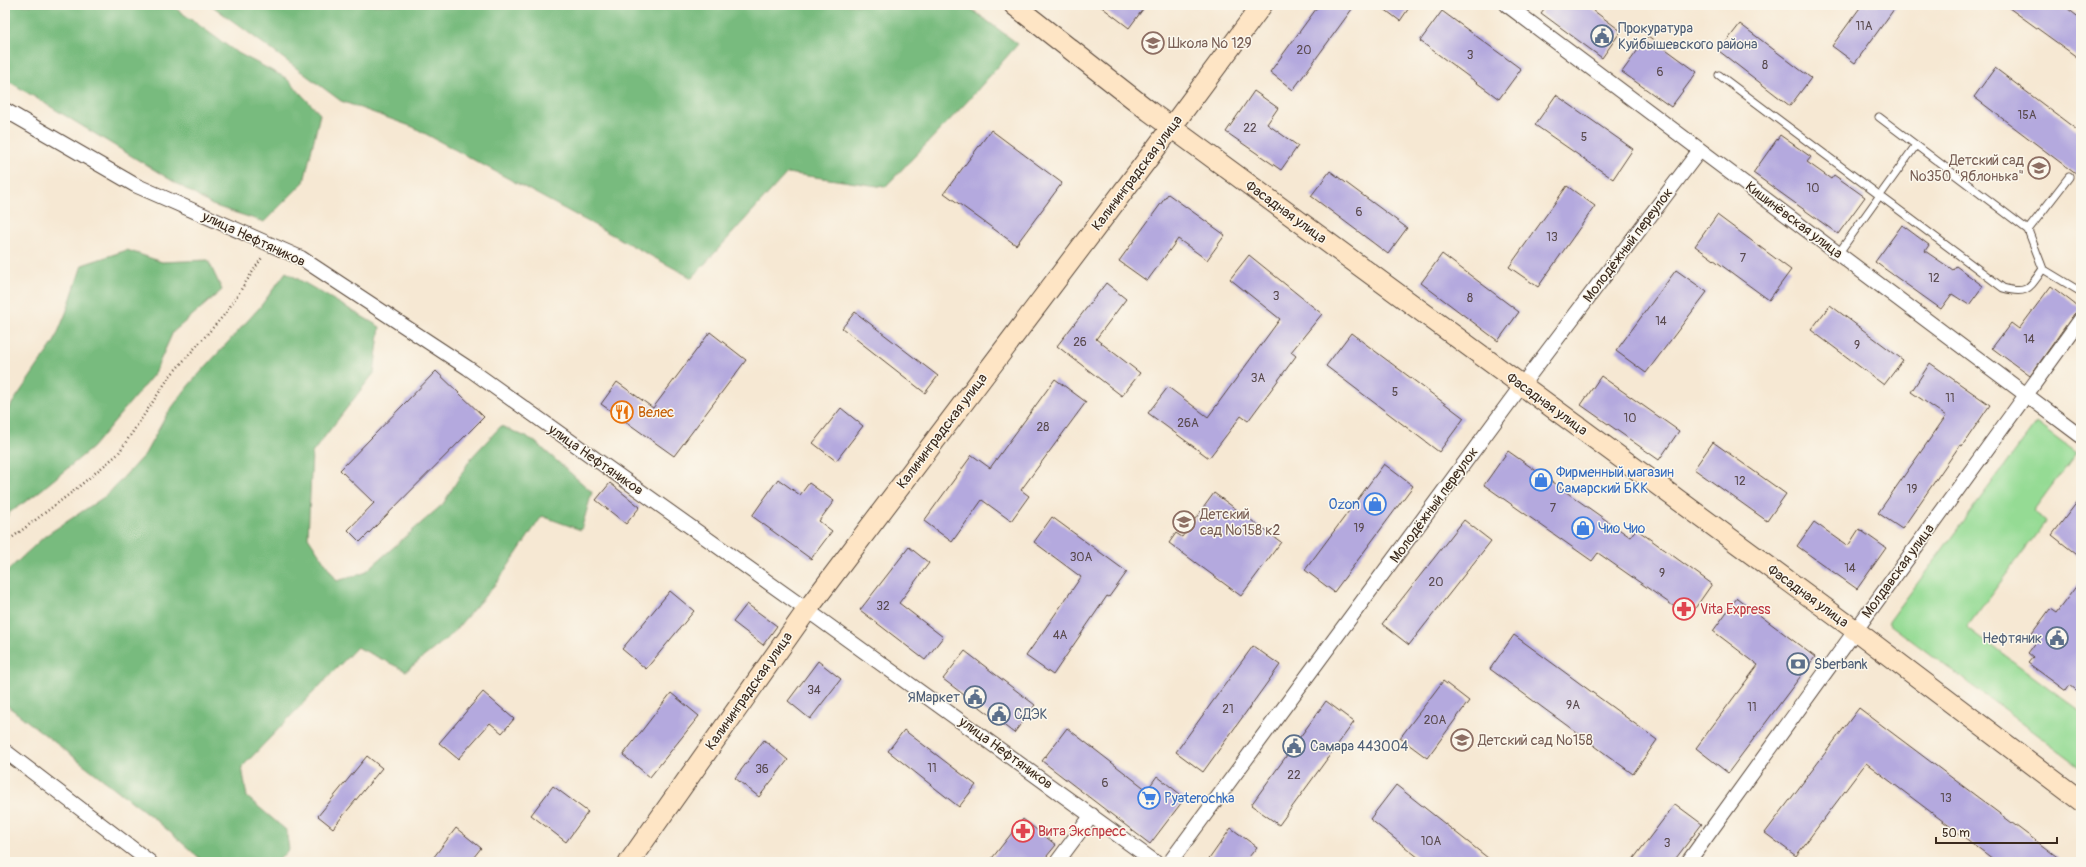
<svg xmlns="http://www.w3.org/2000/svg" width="2086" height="867" font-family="Pangolin,sans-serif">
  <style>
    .green { fill: #95db94; stroke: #688259 }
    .forest { fill: #78bb7e; stroke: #5a724e }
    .building { fill: #b4a9de }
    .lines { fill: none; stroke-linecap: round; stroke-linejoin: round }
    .lane-casing { stroke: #574639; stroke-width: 9 }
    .street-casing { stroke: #574639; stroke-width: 16 }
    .secondary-casing { stroke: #574639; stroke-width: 22 }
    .path { stroke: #574639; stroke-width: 2.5; stroke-dasharray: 1 3; stroke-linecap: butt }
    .lane { stroke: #fff; stroke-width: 7 }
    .street { stroke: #fff; stroke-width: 14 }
    .secondary { stroke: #fee5c5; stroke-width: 20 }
    .labels { text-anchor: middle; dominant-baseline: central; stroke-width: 3; stroke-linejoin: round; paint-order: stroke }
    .number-label { font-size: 12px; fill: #594a4e }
    .service-label { font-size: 14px; fill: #4e5e75; stroke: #fbf7ec; text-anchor: start }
    .education-label { font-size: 14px; fill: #785e54; stroke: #fbf7ec; text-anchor: start }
    .street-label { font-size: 14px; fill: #3b2a1e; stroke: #fbf7ec }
    .food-label { font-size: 14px; fill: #c56008; stroke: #fbf7ec; text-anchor: start }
    .shop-label { font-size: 14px; fill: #366cbe; stroke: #fbf7ec; text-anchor: start }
    .health-label { font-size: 14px; fill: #be3a42; stroke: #fbf7ec; text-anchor: start }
  </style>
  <rect width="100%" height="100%" fill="#fbf7ec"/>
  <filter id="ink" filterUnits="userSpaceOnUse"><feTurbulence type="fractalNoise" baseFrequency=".025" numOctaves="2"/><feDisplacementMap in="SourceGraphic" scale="8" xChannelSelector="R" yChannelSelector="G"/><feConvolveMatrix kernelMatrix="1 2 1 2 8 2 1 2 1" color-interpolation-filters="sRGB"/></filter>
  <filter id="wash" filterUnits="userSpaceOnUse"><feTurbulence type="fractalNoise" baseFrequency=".012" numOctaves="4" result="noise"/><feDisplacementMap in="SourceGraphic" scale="16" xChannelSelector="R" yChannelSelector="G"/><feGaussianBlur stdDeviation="0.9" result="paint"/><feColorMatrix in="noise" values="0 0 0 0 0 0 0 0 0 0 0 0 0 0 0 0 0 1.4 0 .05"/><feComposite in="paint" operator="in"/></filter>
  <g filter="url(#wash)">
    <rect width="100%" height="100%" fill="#f6e8d3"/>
    <!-- green -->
    <path class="green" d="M2036,423L2076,453L2033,511L2046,521L1967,627L2081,712V767L1888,623Z"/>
    <!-- forest -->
    <path class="forest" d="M5,5H171L236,52L286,78L320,114L304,182L264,222L212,205L5,79Z
      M211,5H966L1018,44L965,104L885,187L787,173L692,278L413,127L341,101Z
      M127,250L162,262L208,260L222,290L173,332L154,374L92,448L35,495L10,512L5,519V414L54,342L66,313L82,265Z
      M286,272L380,327L374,373L312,453L308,537L337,581L364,573L443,504L471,458L501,426L533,440L592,492L581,530L542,516L498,581L450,636L406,671L357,647L242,767L247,797L286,830L289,849L277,862H204L156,820L5,704V573L45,536L107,495L145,454L167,414L189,385L260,307Z"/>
    <g id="blocks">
      <!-- building -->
      <path class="building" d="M1099,5H1146L1129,28Z
        M1319,5H1355L1293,90L1270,72Z
        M1379,5H1411L1400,21Z
        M1547,5H1586L1621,31L1602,58L1541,13Z
        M1862,5H1897L1855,63L1832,46Z
        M2005,5H2063L2081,19V60Z
        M1442,11L1521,69L1499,99L1420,41Z
        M1740,24L1811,78L1790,106L1719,51Z
        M1648,36L1697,72L1671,107L1622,72Z
        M1995,68L2081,133V178L1974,97Z
        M1254,91L1278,108L1267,124L1298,146L1281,170L1226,132Z
        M1556,95L1633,149L1613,179L1535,125Z
        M991,130L1062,183L1016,245L944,193Z
        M1780,135L1811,157L1807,162L1831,179L1834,175L1865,197L1838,234L1753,173Z
        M1330,171L1407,228L1388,254L1311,196Z
        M1567,186L1595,206L1538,287L1509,267Z
        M1168,194L1225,235L1207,260L1178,239L1147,281L1119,261Z
        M1717,215L1791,270L1769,300L1695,246Z
        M1902,225L1929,245L1925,251L1953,270L1956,266L1983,286L1969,305L1952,294L1941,309L1875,262Z
        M1442,254L1519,312L1498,341L1421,283Z
        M1249,255L1322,314L1291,352L1296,356L1248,421L1241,416L1209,458L1148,413L1168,387L1208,417L1280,319L1230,279Z
        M1676,270L1707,292L1646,373L1616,351Z
        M1106,283L1126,299L1096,339L1140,373L1122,396L1057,346Z
        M2051,286L2081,309L2074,314L2030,376L1992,348L2011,323L2019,329Z
        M1830,305L1903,360L1884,385L1811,330Z
        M855,312L938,376L925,393L842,328Z
        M710,332L746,360L674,456L601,404L617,382L653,408Z
        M1351,333L1464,418L1439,452L1326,366Z
        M1930,363L1990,405L1962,446L1960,445L1902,529L1878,513L1946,416L1911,392Z
        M436,371L484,417L360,542L348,530L374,503L340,470Z
        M1601,376L1679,431L1659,460L1581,405Z
        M1055,379L1086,402L1021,490L1029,496L1011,521L982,500L952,542L924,521L972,455L990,468Z
        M841,408L863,426L836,461L813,443Z
        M1713,442L1786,494L1767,521L1694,469Z
        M1508,451L1630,537L1636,529L1712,584L1689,617L1598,553L1592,561L1484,485Z
        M1384,464L1413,486L1334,592L1305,570Z
        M778,479L800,495L809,483L834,501L819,521L832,531L811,559L752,516Z
        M610,483L640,507L626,524L596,500Z
        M1214,493L1281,542L1241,596L1169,543L1176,533L1182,537Z
        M2081,497V558L2052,535Z
        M1052,517L1127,572L1109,597L1107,596L1053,675L1026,656L1081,577L1034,542Z
        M1464,520L1491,541L1409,645L1382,624Z
        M1814,522L1848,546L1859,529L1886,548L1857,589L1797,546Z
        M909,547L929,563L899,603L943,637L925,660L860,610Z
        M2081,580V694L2070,685L2066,691L2028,663L2033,657L2028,653L2037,641L2030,636L2050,609L2056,613Z
        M670,591L694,611L646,669L622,649Z
        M1737,598L1815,657L1728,773L1696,748L1758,665L1713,631Z
        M747,604L777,626L763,645L733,622Z
        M1514,635L1657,740L1633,774L1490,669Z
        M1253,646L1280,665L1203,772L1176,752Z
        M965,651L1035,705L1014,733L943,679Z
        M818,661L841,679L810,719L788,701Z
        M1443,681L1469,701L1427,758L1400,738Z
        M483,692L514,719L502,733L490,723L458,759L439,743Z
        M671,693L699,716L650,777L623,755Z
        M1326,701L1354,722L1279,825L1251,805Z
        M1859,708L2064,862H1997L1866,763L1796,856L1765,833Z
        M1067,728L1147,790L1157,776L1185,798L1150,844L1042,761Z
        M904,730L976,785L959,807L888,751Z
        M764,740L788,760L759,797L735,778Z
        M367,756L382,768L333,828L318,816Z
        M1396,785L1493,862H1424L1370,819Z
        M553,786L588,812L566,842L531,815Z
        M1675,804L1702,824L1673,862H1631Z
        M1023,819L1056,845L1042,862H989Z
        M456,828L481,848L470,862H430Z
        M1231,828L1257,847L1245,862H1207Z"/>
    </g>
  </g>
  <g filter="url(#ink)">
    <use href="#blocks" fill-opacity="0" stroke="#574639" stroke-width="1"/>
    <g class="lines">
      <!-- lane casing -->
      <g class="lane-casing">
        <path id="lane" d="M1719,75L2003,288C2028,295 2029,288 2043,269L2081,292
          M1879,117L2028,230L2043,269
          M2028,230L2069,177
          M1838,254L1916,145"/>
      </g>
      <!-- street casing -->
      <g class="street-casing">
        <path id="street" d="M1507,5L2081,436
          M5,110L135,185L301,258L468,368L807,610L1155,862
          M5,751L150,862
          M1057,862L1092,815
          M1170,862L1522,385L1700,150
          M1688,862L2081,319"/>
      </g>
      <!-- secondary casing -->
      <g class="secondary-casing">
        <path id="secondary" d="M1014,5L1149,111L1855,630L2081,801
          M629,862L807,610L1156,148L1262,5"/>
      </g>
      <!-- path -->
      <path class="path" d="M5,546L9,540L71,493L118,454L170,376L225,314L263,256"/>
      <!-- lane -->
      <use href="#lane" class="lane"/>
      <!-- street -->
      <use href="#street" class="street"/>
      <!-- secondary -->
      <use href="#secondary" class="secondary"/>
    </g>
  </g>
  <!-- icons -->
  <defs>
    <g id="civic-ring" transform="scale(1.15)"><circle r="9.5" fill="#fbf7ec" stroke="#5c6f8a" stroke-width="1.5"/><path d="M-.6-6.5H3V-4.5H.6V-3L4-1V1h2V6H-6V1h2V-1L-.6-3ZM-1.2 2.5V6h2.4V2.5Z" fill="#5c6f8a"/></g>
    <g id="school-ring" transform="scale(1.15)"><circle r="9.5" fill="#fbf7ec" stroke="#8d6e63" stroke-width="1.5"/><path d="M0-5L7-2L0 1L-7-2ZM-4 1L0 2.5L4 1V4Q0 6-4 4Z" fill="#8d6e63"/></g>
    <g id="restaurant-ring" transform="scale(1.15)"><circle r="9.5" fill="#fbf7ec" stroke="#e8710a" stroke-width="1.5"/><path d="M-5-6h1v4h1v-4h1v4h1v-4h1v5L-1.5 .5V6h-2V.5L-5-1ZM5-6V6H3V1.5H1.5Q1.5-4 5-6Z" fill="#e8710a"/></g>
    <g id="shop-ring" transform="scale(1.15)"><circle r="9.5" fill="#fbf7ec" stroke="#3f7fe0" stroke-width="1.5"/><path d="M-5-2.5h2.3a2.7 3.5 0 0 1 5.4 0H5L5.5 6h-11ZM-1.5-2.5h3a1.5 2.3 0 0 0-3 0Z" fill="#3f7fe0"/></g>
    <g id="pharmacy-ring" transform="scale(1.15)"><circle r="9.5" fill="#fbf7ec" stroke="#e0444e" stroke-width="1.5"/><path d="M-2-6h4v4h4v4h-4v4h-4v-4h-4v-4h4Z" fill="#e0444e"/></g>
    <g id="bank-ring" transform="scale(1.15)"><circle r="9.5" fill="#fbf7ec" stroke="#5c6f8a" stroke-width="1.5"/><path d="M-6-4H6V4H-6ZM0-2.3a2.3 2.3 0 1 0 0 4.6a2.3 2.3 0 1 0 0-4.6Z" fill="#5c6f8a"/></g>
    <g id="supermarket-ring" transform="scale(1.15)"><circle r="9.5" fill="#fbf7ec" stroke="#3f7fe0" stroke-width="1.5"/><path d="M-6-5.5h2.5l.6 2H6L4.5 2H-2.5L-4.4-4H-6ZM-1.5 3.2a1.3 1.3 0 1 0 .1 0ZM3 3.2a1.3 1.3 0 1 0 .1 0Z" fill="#3f7fe0"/></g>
  </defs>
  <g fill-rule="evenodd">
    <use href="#civic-ring" x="1602" y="36"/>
    <use href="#school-ring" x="1153" y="43"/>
    <use href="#school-ring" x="2039" y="168"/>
    <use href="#restaurant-ring" x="622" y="412"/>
    <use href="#shop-ring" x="1541" y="480"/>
    <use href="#shop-ring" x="1375" y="504"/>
    <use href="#school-ring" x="1184" y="522"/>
    <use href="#shop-ring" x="1583" y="528"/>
    <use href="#pharmacy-ring" x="1684" y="609"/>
    <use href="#civic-ring" x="2057" y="638"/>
    <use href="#bank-ring" x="1798" y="664"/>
    <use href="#civic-ring" x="975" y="697"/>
    <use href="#civic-ring" x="999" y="714"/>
    <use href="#school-ring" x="1462" y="740"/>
    <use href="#civic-ring" x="1294" y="746"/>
    <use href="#supermarket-ring" x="1149" y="798"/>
    <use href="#pharmacy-ring" x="1023" y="831"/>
  </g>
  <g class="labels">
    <!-- number labels -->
    <g class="number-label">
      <text x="1864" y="26">11А</text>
      <text x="1304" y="50">20</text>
      <text x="1470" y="55">3</text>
      <text x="1765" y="65">8</text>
      <text x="1660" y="72">6</text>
      <text x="2027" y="115">15А</text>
      <text x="1250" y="128">22</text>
      <text x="1584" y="137">5</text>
      <text x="1813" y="188">10</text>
      <text x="1359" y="212">6</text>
      <text x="1552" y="237">13</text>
      <text x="1743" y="258">7</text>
      <text x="1934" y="278">12</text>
      <text x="1276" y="296">3</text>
      <text x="1470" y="298">8</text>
      <text x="1661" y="321">14</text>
      <text x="2029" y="339">14</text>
      <text x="1080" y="342">26</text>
      <text x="1857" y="345">9</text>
      <text x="1258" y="378">3А</text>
      <text x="1395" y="392">5</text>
      <text x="1950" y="398">11</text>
      <text x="1630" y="418">10</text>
      <text x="1188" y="423">26А</text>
      <text x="1043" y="427">28</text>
      <text x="1740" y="481">12</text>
      <text x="1912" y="489">19</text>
      <text x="1553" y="508">7</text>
      <text x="1359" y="528">19</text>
      <text x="1081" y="557">30А</text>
      <text x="1850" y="568">14</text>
      <text x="1662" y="573">9</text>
      <text x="1436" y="582">20</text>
      <text x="883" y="606">32</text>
      <text x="1060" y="635">4А</text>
      <text x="814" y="690">34</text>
      <text x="1573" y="705">9А</text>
      <text x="1752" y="707">11</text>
      <text x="1228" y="709">21</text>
      <text x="1435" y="720">20А</text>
      <text x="932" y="768">11</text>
      <text x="762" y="769">36</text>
      <text x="1294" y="775">22</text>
      <text x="1105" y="783">6</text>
      <text x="1946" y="798">13</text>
      <text x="1431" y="841">10А</text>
      <text x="1667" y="843">3</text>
    </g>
    <!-- service labels -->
    <g class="service-label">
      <text x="1618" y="28">Прокуратура<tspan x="1618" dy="16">Куйбышевского района</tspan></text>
      <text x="2042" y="638" text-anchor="end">Нефтяник</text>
      <text x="1814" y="664">Sberbank</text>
      <text x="960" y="697" text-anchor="end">ЯМаркет</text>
      <text x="1014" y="714">СДЭК</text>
      <text x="1310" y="746">Самара 443004</text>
    </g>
    <!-- education labels -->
    <g class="education-label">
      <text x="1168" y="43">Школа № 129</text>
      <text x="2024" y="160" text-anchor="end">Детский сад<tspan x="2024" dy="16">№350 "Яблонька"</tspan></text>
      <text x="1200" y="514">Детский<tspan x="1200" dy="16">сад №158 к2</tspan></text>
      <text x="1478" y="740">Детский сад №158</text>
    </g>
    <!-- street labels -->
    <g class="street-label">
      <text transform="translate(1137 173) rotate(-53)">Калининградская улица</text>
      <text transform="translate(1286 212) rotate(36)">Фасадная улица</text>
      <text transform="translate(1794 220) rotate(37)">Кишинёвская улица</text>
      <text transform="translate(254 239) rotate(25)">улица Нефтяников</text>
      <text transform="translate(1628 245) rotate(-53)">Молодёжный переулок</text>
      <text transform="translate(1547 404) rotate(36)">Фасадная улица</text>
      <text transform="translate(942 431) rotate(-53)">Калининградская улица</text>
      <text transform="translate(596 460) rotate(35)">улица Нефтяников</text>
      <text transform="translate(1434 505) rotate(-54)">Молодёжный переулок</text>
      <text transform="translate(1898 571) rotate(-54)">Молдавская улица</text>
      <text transform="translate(1808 596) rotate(36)">Фасадная улица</text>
      <text transform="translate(749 691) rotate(-55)">Калининградская улица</text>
      <text transform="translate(1006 753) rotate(36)">улица Нефтяников</text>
    </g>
    <!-- food labels -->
    <g class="food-label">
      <text x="638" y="412">Велес</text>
    </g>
    <!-- shop labels -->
    <g class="shop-label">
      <text x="1556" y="472">Фирменный магазин<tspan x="1556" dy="16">Самарский БКК</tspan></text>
      <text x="1360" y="504" text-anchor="end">Ozon</text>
      <text x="1598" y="528">Чио Чио</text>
      <text x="1164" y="798">Pyaterochka</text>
    </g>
    <!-- health labels -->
    <g class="health-label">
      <text x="1700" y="609">Vita Express</text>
      <text x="1038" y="831">Вита Экспресс</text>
    </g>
  </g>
  <!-- margin -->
  <rect width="2086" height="867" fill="none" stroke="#fbf7ec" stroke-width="20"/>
  <!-- scale -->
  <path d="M1936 837v6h121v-6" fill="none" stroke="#3b2a1e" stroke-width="2"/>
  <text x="1942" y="837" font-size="12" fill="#3b2a1e" stroke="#fbf7ec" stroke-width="3" paint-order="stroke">50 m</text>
</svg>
